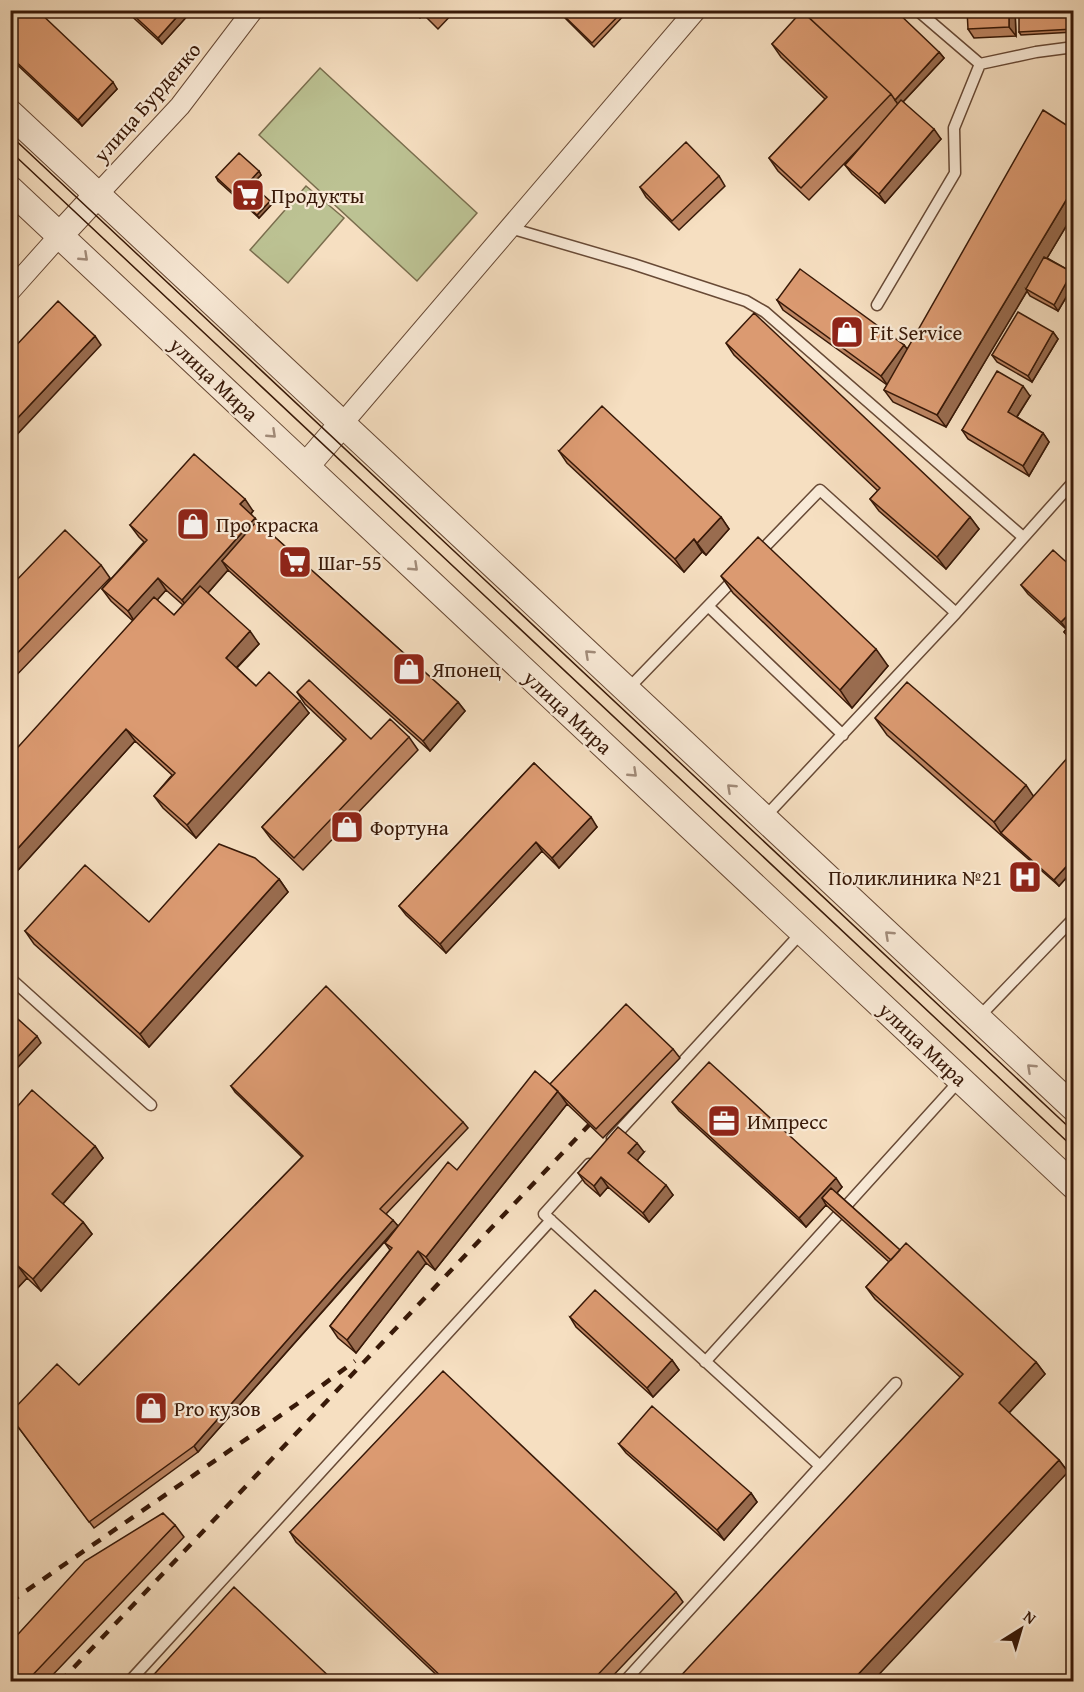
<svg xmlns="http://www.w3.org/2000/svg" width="1084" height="1692" font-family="'Gentium Book Plus',serif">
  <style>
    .green { fill: #bcc293; stroke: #7a6e4e; stroke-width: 1.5 }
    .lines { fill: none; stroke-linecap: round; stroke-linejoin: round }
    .service-casing { stroke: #684a36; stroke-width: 13 }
    .minor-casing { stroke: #684a36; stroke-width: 22 }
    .tertiary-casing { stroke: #684a36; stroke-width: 28 }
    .service { stroke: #f9ead7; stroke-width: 10 }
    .minor { stroke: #f9ead7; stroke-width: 20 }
    .tertiary { stroke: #f9ead7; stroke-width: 26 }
    .tram { stroke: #381908; stroke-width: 1.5 }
    .rail { stroke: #381908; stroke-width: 4.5; stroke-dasharray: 10 10; stroke-linecap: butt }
    .wall { fill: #bc8461; stroke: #381908; stroke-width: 1.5; fill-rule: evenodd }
    .shaded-wall { fill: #996c4f; stroke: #381908; stroke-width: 1.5 }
    .building { fill: #db9a71; stroke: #381908; stroke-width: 1.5 }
    .oneway { stroke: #a28c7a }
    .labels { text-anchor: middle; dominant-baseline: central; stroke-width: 4.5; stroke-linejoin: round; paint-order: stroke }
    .street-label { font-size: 21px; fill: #381908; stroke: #f9ead7 }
    .poi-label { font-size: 21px; fill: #381908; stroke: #f9ead7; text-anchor: start }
  </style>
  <rect width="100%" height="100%" fill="#f6dfc1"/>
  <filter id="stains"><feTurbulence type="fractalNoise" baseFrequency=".00333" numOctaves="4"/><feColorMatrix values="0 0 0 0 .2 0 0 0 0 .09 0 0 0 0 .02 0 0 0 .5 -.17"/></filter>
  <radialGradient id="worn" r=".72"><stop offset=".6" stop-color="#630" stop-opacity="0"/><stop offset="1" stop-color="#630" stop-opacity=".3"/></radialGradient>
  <!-- green -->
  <path class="green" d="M320,68L477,213L417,281L259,135Z
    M306,186L344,218L288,283L250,250Z"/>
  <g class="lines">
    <!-- service casing -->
    <g class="service-casing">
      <path id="service" d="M980,64L1036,52L1074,47
        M510,228L633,264L746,301L765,312L1023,537
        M877,305L955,173L954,128L980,64L917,10
        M758,554L820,490L956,613L764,818
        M708,606L843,735
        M956,613L1074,481
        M627,690L737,576
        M10,978L151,1105
        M978,1018L1074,918
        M612,1139L802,932
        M589,1164L544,1214L820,1466L624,1682
        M705,1362L960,1080
        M820,1466L896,1383
        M129,1682L551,1220"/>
    </g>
    <!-- minor casing -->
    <g class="minor-casing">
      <path id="minor" d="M98,194L180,106L253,10
        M10,291L60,235
        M342,424L696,10"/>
    </g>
    <!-- tertiary casing -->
    <g class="tertiary-casing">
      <path id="tertiary" d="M10,113L1074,1108
        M10,189L1074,1186
        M60,235L98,194
        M306,466L342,424"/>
    </g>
    <!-- service -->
    <use href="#service" class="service"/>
    <!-- minor -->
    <use href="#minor" class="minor"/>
    <!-- tertiary -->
    <use href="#tertiary" class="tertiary"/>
    <!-- tram -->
    <path class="tram" d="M10,135L1074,1132
      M10,151L1074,1148"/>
    <!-- rail -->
    <path class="rail" d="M10,1602L297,1404L355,1361
      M60,1682L589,1125"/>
  </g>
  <!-- wall -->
  <path class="wall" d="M10,10L117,89L82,126L10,58Z
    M125,10H190L191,12L162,44Z
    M412,10H456L438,29L424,15L420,18Z
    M557,10H629L594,47Z
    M1015,10L1016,36L974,38L968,29Z
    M1074,10V32L1021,35L1019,32Z
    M807,16L939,52L944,58L903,102L941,139L885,203L852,174L845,165L869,138L809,200L778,171L769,158L825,99L781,57L772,44Z
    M1074,130V213L1047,258L1072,272L1074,275V284L1058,311L1030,296L1027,291L946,427L893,402L884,390L887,385L783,310L777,300L904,345L907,349Z
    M259,171L261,175L252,184L272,204L259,218L218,181L216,177Z
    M719,176L725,186L679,230L646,197L640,187Z
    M1053,332L1058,339L1032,382L997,362L992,355Z
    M726,343L970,517L979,529L946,569L879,511L870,499L878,491L734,355Z
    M1030,396L1017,417L1043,433L1049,442L1029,476L968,439L962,430Z
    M559,451L721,517L729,529L706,555L702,552L684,572L567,463Z
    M253,511L251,514L257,521L458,702L465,711L430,751L228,570L208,593L259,644L237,668L256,686L309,713L196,838L163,808L154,796L172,775L135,741L10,879L133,621L111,601L102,589L144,542L139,537L130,525ZM166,590L183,605L174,615L157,600Z
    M101,565L110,578L10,682V587Z
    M1074,569V644L1064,632L1066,629L1028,594L1021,585Z
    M721,576L888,666L852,708L733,593Z
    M297,692L371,739L409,737L418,750L303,870L271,839L262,827L344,741L305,704Z
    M875,718L1034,796L1074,760V869L1059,886L887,735Z
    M534,763L597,827L559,868L542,851L446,953L406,915L399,906Z
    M279,879L288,892L149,1047L34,944L25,931L149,922Z
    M673,1049L680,1058L603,1138L566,1103L567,1104L435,1270L426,1263L356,1353L338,1338L330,1326L390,1250L385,1243L396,1229L198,1452L94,1528L10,1416L79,1385L302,1157L235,1092L231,1086L463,1122L468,1128L386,1214L398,1226L550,1084Z
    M672,1102L842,1187L837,1193L900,1250L1036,1362L1045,1374L1009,1413L1059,1460L1068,1472L960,1377L875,1299L866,1287L889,1262L826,1205L806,1227L679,1111Z
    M10,1115L95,1146L103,1158L63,1204L83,1222L92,1234L41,1291L27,1278L10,1296Z
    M644,1152L637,1160L673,1195L649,1222L608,1187L600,1196L585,1183L578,1173Z
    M570,1317L672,1360L679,1370L653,1397L576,1327Z
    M619,1444L751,1493L757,1502L724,1540L626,1453Z
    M175,1525L184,1537L46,1682H10Z
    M290,1532L676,1592L683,1602L607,1682H444L296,1542Z"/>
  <!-- shaded-wall -->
  <path class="shaded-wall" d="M183,10H190L191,12L162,44L158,38Z
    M1009,10H1015L1016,36L1009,27Z
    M939,52L944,58L899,106L895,100Z
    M113,82L117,89L82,126L78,120Z
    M934,129L941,139L885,203L879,194Z
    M259,171L261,175L251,185L249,182Z
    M1074,187V213L1028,290L1026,289L1027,291L946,427L937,415Z
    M270,201L272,204L259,218L257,215Z
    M1072,272L1074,275V284L1058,311L1054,305Z
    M1053,332L1058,339L1032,382L1028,376Z
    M95,336L101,345L10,442V426Z
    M904,345L911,354L888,386L881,376Z
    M1023,386L1030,396L1014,421L1008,412Z
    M1043,433L1049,442L1029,476L1023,466Z
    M245,499L253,511L248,517L240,504Z
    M721,517L729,529L706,555L697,543Z
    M970,517L979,529L946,569L937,557Z
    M255,518L264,530L222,561L228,570L191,612L182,600Z
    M694,539L702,552L684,572L675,559Z
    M158,578L166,590L136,624L128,611Z
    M1074,609V625L1068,631L1061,622Z
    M250,631L259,644L234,670L226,658Z
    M876,649L888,666L852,708L840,690Z
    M300,701L309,713L196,838L187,825Z
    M458,702L465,711L430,751L423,741Z
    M126,729L135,741L10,879V857Z
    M1026,785L1038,803L1001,833L994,822Z
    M591,817L597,827L559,868L552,858Z
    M536,842L542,851L446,953L440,944Z
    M1074,858V869L1059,886L1054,880Z
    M279,879L288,892L149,1047L140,1034Z
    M37,1036L41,1043L10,1076V1065Z
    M558,1091L567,1104L435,1270L426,1257Z
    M637,1143L644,1152L635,1163L628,1153Z
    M95,1146L103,1158L60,1207L52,1194Z
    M601,1177L608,1187L600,1196L594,1186Z
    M836,1178L842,1187L828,1203L822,1198L826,1205L806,1227L799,1218Z
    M666,1185L673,1195L649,1222L643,1213Z
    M393,1220L398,1226L198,1452L194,1446Z
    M83,1222L92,1234L41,1291L33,1279Z
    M418,1251L426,1263L356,1353L347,1340Z
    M18,1266L27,1278L10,1296V1275Z
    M672,1360L679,1370L653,1397L647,1388Z
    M1036,1362L1045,1374L1007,1415L999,1403Z
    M1059,1460L1068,1472L872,1682H851Z
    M751,1493L757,1502L724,1540L717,1530Z"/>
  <!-- building -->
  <path class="building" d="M10,10H37L113,82L78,120L10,56Z
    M128,10H183L158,38Z
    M558,10H624L592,43Z
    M812,10H895L939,52L895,100L891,94L807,16Z
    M967,10H1009V27L968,29Z
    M1019,10H1074V29L1019,32Z
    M802,11L891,94L801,188L769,158L827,97L772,44Z
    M901,100L934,129L879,194L845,165Z
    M1043,110L1074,130V187L937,415L884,390Z
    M686,142L719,176L672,221L640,187Z
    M239,153L259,171L249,182L270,201L257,215L216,177Z
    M1044,257L1072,272L1054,305L1026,289Z
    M800,269L904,345L881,376L777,300Z
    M58,301L95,336L10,426V352Z
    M1018,312L1053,332L1028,376L992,355Z
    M754,313L970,517L937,557L870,499L880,488L726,343Z
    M997,371L1023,386L1008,412L1043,433L1023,466L962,430Z
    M602,406L721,517L697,543L694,539L675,559L559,451Z
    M194,454L245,499L240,504L255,518L182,600L158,578L128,611L102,589L147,540L130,525Z
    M257,521L458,702L423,741L222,561Z
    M65,530L101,565L10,661V587Z
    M758,537L876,649L840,690L721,576Z
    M1053,550L1074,569V609L1061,622L1021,585Z
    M200,586L250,631L226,658L256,686L269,672L300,701L187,825L154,796L175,773L126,729L10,857V756L154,597L174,615Z
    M1074,621V641L1064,632Z
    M309,680L371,739L390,719L409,737L294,858L262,827L346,739L297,692Z
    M907,682L1026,785L994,822L875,718Z
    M1069,756L1074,760V858L1054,880L1001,833Z
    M534,763L591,817L552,858L536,842L440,944L399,906Z
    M219,844L255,858L279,879L140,1034L25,931L85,865L149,922Z
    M326,986L463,1122L380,1209L393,1220L194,1446L89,1522L10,1416V1413L57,1364L79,1385L303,1156L231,1086Z
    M626,1004L673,1049L596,1129L550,1084Z
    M10,1012L37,1036L10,1065Z
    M709,1062L836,1178L799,1218L672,1102Z
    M535,1071L558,1091L426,1257L418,1251L347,1340L330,1326L392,1248L385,1243L448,1162L457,1170Z
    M32,1090L95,1146L52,1194L83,1222L33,1279L18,1266L10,1275V1115Z
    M618,1127L637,1143L628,1153L666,1185L643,1213L601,1177L594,1186L578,1173Z
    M831,1188L900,1250L891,1260L822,1198Z
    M906,1243L1036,1362L999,1403L1059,1460L851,1682H675L963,1374L866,1287Z
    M595,1290L672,1360L647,1388L570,1317Z
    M443,1371L676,1592L591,1682H447L290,1532Z
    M652,1406L751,1493L717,1530L619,1444Z
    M163,1513L175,1525L26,1682H10V1643L85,1561Z
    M234,1587L335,1682H147Z"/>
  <!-- one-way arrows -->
  <defs><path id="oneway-chevron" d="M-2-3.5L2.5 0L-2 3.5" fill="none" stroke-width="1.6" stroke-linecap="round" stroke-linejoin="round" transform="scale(1.5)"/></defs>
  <g class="oneway">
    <use href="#oneway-chevron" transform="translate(84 257) rotate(43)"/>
    <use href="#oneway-chevron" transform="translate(272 434) rotate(43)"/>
    <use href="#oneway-chevron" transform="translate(414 567) rotate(43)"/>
    <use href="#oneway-chevron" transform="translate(589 654) rotate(-137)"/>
    <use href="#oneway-chevron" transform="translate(633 773) rotate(43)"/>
    <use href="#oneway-chevron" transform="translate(731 788) rotate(-137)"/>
    <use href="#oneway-chevron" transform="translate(889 935) rotate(-137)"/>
    <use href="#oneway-chevron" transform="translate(1031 1068) rotate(-137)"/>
  </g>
  <!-- icons -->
  <defs>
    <g id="supermarket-square" transform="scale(1.725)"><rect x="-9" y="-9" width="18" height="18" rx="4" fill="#8f2418" stroke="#f9ead7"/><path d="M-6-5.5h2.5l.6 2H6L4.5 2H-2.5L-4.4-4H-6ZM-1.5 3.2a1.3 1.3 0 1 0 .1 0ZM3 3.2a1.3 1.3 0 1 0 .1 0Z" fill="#fff"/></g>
    <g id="shop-square" transform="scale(1.725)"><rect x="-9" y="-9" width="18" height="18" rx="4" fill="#8f2418" stroke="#f9ead7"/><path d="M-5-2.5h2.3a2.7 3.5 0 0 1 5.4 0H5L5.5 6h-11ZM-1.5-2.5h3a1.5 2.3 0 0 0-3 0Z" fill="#fff"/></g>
    <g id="hospital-square" transform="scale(1.725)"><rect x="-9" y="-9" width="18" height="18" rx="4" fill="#8f2418" stroke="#f9ead7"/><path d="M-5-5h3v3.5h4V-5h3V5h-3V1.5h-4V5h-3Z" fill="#fff"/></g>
    <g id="office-square" transform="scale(1.725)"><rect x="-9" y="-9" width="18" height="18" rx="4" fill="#8f2418" stroke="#f9ead7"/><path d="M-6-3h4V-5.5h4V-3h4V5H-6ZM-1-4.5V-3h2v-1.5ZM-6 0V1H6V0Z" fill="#fff"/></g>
  </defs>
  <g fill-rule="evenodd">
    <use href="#supermarket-square" x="248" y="195"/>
    <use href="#shop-square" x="847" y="332"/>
    <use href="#shop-square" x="193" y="524"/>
    <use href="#supermarket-square" x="295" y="562"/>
    <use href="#shop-square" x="409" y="669"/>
    <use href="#shop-square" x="347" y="827"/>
    <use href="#hospital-square" x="1025" y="877"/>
    <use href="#office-square" x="724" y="1121"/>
    <use href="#shop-square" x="151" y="1408"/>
  </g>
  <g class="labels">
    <!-- street labels -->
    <g class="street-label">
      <text transform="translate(147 102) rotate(-49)">улица Бурденко</text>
      <text transform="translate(214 379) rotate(43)">улица Мира</text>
      <text transform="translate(568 712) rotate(43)">улица Мира</text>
      <text transform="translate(923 1044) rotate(43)">улица Мира</text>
    </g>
    <!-- poi labels -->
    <g class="poi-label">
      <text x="271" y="195">Продукты</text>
      <text x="870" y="332">Fit Service</text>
      <text x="216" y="524">Про краска</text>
      <text x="318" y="562">Шаг-55</text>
      <text x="432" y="669">Японец</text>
      <text x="370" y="827">Фортуна</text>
      <text x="1002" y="877" text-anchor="end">Поликлиника №21</text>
      <text x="747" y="1121">Импресс</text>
      <text x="174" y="1408">Pro кузов</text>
    </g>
  </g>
  <!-- margin -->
  <rect width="1084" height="1692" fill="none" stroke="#f6dfc1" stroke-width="36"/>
  <rect x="12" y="12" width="1060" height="1668" fill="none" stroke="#381908" stroke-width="3"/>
  <rect x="18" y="18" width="1048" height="1656" fill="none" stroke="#381908" stroke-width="1.5"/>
  <!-- north arrow -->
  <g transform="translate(1021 1629) rotate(37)" stroke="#f9ead7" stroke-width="4.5" paint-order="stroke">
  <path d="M0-4.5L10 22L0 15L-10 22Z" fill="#381908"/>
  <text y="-9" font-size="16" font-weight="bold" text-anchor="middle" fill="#381908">N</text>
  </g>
  <rect width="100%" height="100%" filter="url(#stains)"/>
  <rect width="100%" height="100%" fill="url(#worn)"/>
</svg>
